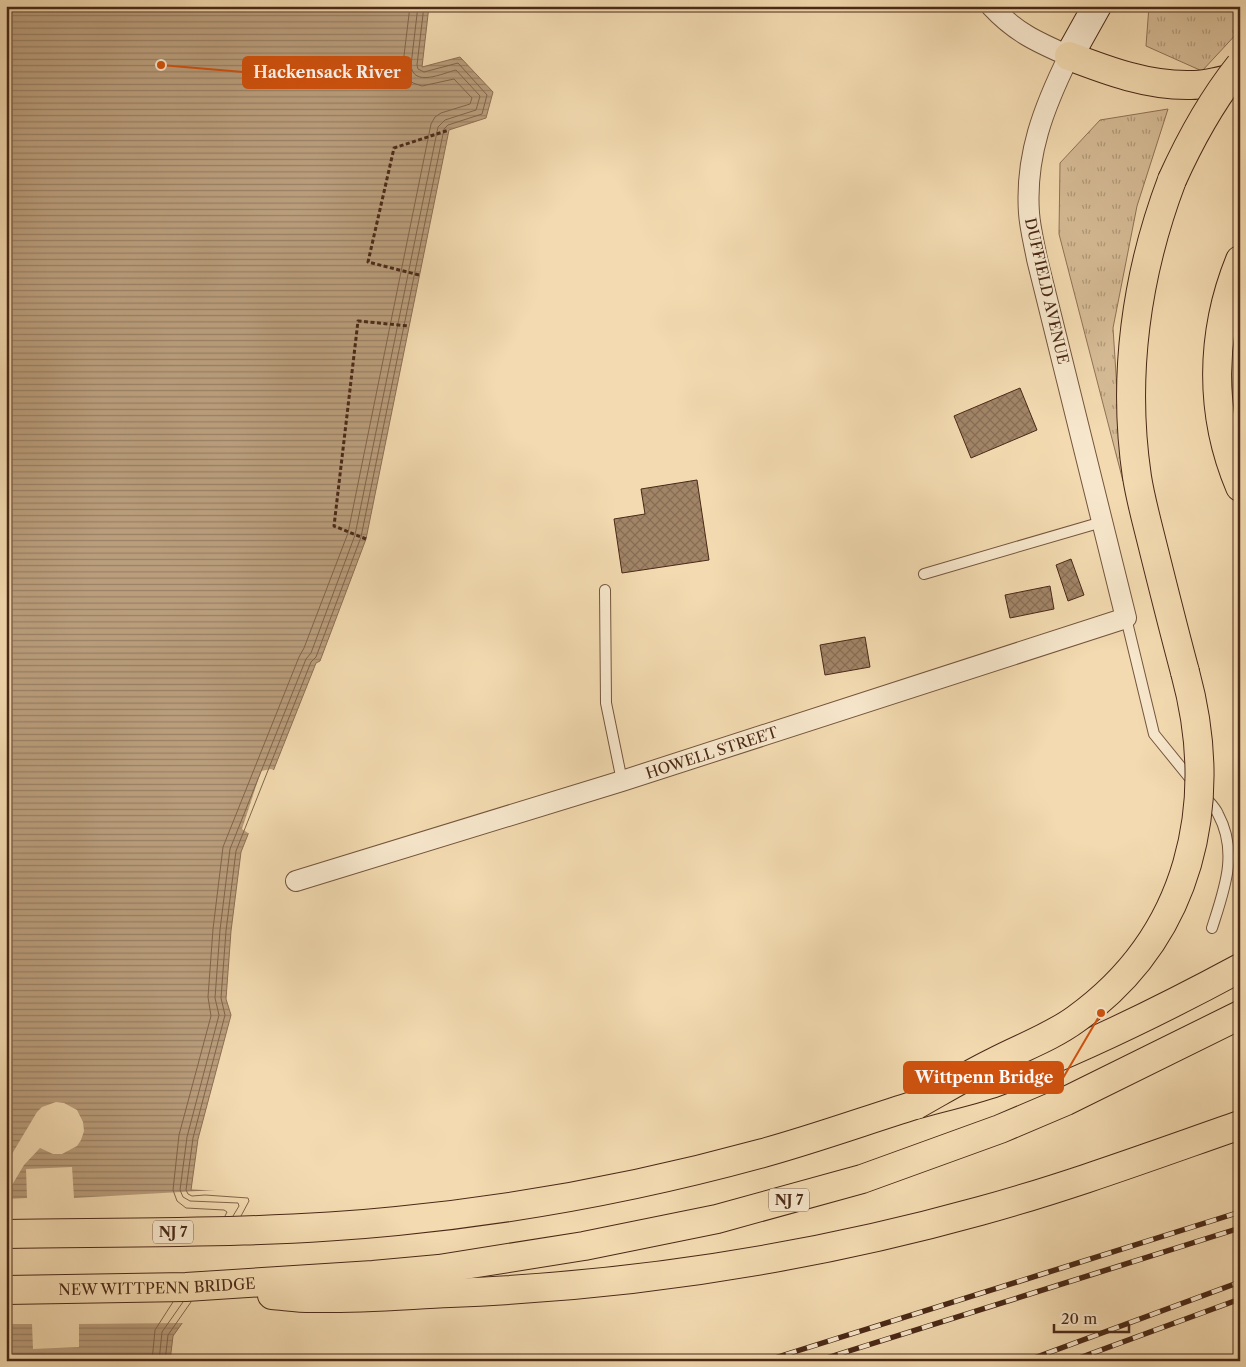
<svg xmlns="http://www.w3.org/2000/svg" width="1246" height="1367" font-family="'Libre Caslon Text',serif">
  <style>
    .grass { fill: url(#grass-tufts); stroke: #907256 }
    .water { fill: url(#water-rules); stroke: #8d6f54 }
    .pier { fill: #f3dab0 }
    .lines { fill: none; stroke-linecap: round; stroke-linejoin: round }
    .shore { stroke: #82644a; stroke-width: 1 }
    .building { fill: url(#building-cross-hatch); stroke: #4a2917 }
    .lane-casing { stroke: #74553d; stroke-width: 12 }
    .street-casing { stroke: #74553d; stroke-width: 22 }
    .secondary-casing { stroke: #4a2917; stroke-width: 30 }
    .highway-casing { stroke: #4a2917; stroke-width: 30 }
    .path { stroke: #4a2917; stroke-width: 3; stroke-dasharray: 4 2.5; stroke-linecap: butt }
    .lane { stroke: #f7e7cc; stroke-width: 10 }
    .street { stroke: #f7e7cc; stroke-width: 20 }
    .secondary { stroke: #f7e7cc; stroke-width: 28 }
    .highway { stroke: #f3dab0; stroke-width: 28 }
    .rail-casing { stroke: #4a2917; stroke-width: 5.5 }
    .rail { stroke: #f7e7cc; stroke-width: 4; stroke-dasharray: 11; stroke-linecap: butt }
    .highway-bridge-casing { stroke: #4a2917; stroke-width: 30; stroke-linecap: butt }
    .highway-bridge { stroke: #f3dab0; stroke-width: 28 }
    .labels { text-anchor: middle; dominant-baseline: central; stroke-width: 4; stroke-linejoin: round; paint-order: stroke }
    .shield { fill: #f7e7cc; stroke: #7e624d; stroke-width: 1 }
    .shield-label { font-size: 14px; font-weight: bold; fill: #4a2917 }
    .street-label { font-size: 15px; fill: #4a2917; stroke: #f7e7cc }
    .leader { fill: none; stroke: #d0520e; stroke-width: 2 }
    .callout-dot { fill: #d0520e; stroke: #f7e7cc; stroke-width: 2 }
    .callout { fill: #d0520e; stroke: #d0520e; stroke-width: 2 }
    .callout-label { font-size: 16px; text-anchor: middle; font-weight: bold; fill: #fff }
  </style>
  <defs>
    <pattern id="grass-tufts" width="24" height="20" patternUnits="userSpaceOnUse" patternTransform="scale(1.25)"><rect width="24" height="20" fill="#d6bc96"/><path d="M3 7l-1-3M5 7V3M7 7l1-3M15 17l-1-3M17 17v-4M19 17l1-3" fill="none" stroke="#b09979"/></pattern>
    <pattern id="water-rules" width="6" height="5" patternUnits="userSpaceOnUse" patternTransform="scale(1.25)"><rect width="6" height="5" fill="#ba9e7c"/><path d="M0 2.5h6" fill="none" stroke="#998165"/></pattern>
    <pattern id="building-cross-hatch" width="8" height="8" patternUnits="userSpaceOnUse" patternTransform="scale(1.25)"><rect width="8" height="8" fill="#a28567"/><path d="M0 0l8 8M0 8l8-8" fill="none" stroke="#866d54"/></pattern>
  </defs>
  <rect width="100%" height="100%" fill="#f3dab0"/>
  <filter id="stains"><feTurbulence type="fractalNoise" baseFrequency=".004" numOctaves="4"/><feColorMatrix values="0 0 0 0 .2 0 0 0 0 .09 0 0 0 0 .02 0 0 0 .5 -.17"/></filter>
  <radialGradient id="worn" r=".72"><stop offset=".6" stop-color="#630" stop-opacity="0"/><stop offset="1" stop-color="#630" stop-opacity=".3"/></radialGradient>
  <!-- grass -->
  <path class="grass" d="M1149,6H1240V30L1202,71L1146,46Z
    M1168,109L1137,206L1113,328L1123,481L1059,234L1060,163L1100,120Z"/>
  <!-- water -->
  <path class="water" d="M6,6H429L422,67L460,57L493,92L486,118L449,130L366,539L320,661L316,663L241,852L231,931L226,999L231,1015L198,1139L191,1190L260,1193L195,1305L173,1336L170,1361H6Z"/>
  <!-- pier -->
  <path class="pier" d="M271,769L276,771L251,835L242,829L261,771Z
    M56,1102L64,1103L77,1110L83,1122L84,1131L81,1140L77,1146L62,1154H53L40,1148L24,1165L6,1195V1164L37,1112L42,1107Z
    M72,1167L74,1198L234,1189L262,1192L197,1306L185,1323L79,1324V1347L33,1349L32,1324H6V1199L27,1198L26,1169Z"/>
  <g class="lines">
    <!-- shore -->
    <path class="shore" d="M225,1216L227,1212L224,1210L186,1208L177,1201L173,1190L179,1135L211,1016L208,997L213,929L223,847L299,657L304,648L348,533L431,124L435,117L441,113L470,104L472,98L454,79L422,86L413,83L406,76L403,64L410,6
      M233,1216L239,1206L238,1203L190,1201L183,1197L180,1190L187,1137L219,1015L215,998L220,930L230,849L306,659L311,653L355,535L438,127L445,120L476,110L480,96L456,70C443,73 413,88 411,65L418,6
      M241,1216L249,1201L248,1198L205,1195L192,1196L188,1194L186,1190L193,1138L225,1015L221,998L226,931L236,851L311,662L316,657L361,537L444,129L448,125L482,114L487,95L458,63L424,72L418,69L417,65L424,6
      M152,1361L155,1330L173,1302
      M159,1361L162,1332L183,1302
      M165,1361L168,1335L191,1302"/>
  </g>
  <!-- building -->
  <path class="building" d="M1020,388L1037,430L971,458L954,416Z
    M697,480L709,560L622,573L614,519L645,514L641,489Z
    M1071,559L1084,595L1068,601L1056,565Z
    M1050,586L1054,609L1010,618L1005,595Z
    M865,637L870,667L825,675L820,645Z"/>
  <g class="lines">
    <!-- lane casing -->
    <g class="lane-casing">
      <path id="lane" d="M924,574L1102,522
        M605,590L606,703L622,781
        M1126,618L1154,734L1193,782
        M1204,796C1209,802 1215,807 1218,814C1239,853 1224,890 1212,928"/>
    </g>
    <!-- street casing -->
    <g class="street-casing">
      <g id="street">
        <path id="s1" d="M296,881L622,781L1126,618L1037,259C1034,243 1030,228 1029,213C1025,155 1044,107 1069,56C1037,42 1015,32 991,6"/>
      </g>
    </g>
    <!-- secondary casing -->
    <g class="secondary-casing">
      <path id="secondary" d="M1069,56L1097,6"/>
    </g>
    <!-- highway casing -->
    <g class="highway-casing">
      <g id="highway">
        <path d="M1069,56C1108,71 1148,86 1191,85C1208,85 1224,80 1240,76"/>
        <path d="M1172,180C1136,275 1122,377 1137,477C1141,502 1148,526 1154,551C1164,591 1174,631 1185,672"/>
        <path d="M1240,260C1210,334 1209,414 1240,487"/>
        <path d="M6,1234C136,1232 268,1234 397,1221C521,1209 643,1186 763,1153C814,1139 864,1121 915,1105C944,1096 974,1091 1002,1080C1082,1049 1164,1009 1240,968"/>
        <path id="s2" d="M6,1290L186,1287L373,1275L439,1269L584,1246L717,1219L862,1179L1000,1129L1066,1101L1240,1015"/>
        <path d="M272,1295C285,1296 298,1298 311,1298C356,1299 405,1295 450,1293C629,1286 807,1259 980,1211C1068,1187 1154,1155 1240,1125"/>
      </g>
    </g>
    <!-- path -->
    <path class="path" d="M419,275L368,262L394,148L449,130
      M366,539L334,526L358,321L409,326"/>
    <!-- lane -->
    <use href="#lane" class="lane"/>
    <!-- street -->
    <use href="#street" class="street"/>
    <!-- secondary -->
    <use href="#secondary" class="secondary"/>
    <!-- highway -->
    <use href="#highway" class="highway"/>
    <!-- rail casing -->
    <g class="rail-casing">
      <path id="rail" d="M765,1361L1240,1212
        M817,1361L1240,1228
        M1026,1361L1240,1282
        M1071,1361L1240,1299"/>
    </g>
    <!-- rail -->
    <use href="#rail" class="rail"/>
    <!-- highway-bridge casing -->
    <g class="highway-bridge-casing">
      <path id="highway-bridge" d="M1172,180C1190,140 1212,100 1240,65
        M916,1105C941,1091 966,1076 992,1063C1020,1048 1050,1038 1076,1019C1191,936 1221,804 1185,672"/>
    </g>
    <!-- highway-bridge -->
    <use href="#highway-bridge" class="highway-bridge"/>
  </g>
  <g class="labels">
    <!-- shield labels -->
    <g class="shield">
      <rect x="769" y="1188.5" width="40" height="23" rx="4"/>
      <rect x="153" y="1220.5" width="40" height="23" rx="4"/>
    </g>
    <g class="shield-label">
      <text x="789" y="1200">NJ 7</text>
      <text x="173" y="1232">NJ 7</text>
    </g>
    <!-- street labels -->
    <g class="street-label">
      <text transform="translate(1047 291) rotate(77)">DUFFIELD AVENUE</text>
      <text stroke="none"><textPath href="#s1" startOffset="435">HOWELL STREET</textPath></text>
      <text stroke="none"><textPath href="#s2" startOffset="151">NEW WITTPENN BRIDGE</textPath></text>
    </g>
  </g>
  <!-- callouts -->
  <path class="leader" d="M161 65L243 72M1101 1013L1063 1078"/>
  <g class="callout-dot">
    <circle cx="161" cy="65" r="5"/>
    <circle cx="1101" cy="1013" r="5"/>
  </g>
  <g class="callout">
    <rect x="243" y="57" width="168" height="31" rx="5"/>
    <rect x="904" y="1062" width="159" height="31" rx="5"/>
  </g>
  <g class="callout-label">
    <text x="327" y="78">Hackensack River</text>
    <text x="984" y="1083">Wittpenn Bridge</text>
  </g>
  <!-- margin -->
  <rect width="1246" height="1367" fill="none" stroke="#f3dab0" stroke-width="25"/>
  <rect x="8" y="8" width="1231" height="1352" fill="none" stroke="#4a2917" stroke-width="2.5"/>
  <rect x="12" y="12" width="1221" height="1342" fill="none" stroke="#4a2917"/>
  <!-- scale -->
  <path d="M1054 1324v8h75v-8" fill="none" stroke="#4a2917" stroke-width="2.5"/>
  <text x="1061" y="1324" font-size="15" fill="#4a2917" stroke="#f7e7cc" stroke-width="4" paint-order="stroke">20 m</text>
  <rect width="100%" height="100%" filter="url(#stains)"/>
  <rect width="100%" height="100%" fill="url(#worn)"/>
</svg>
